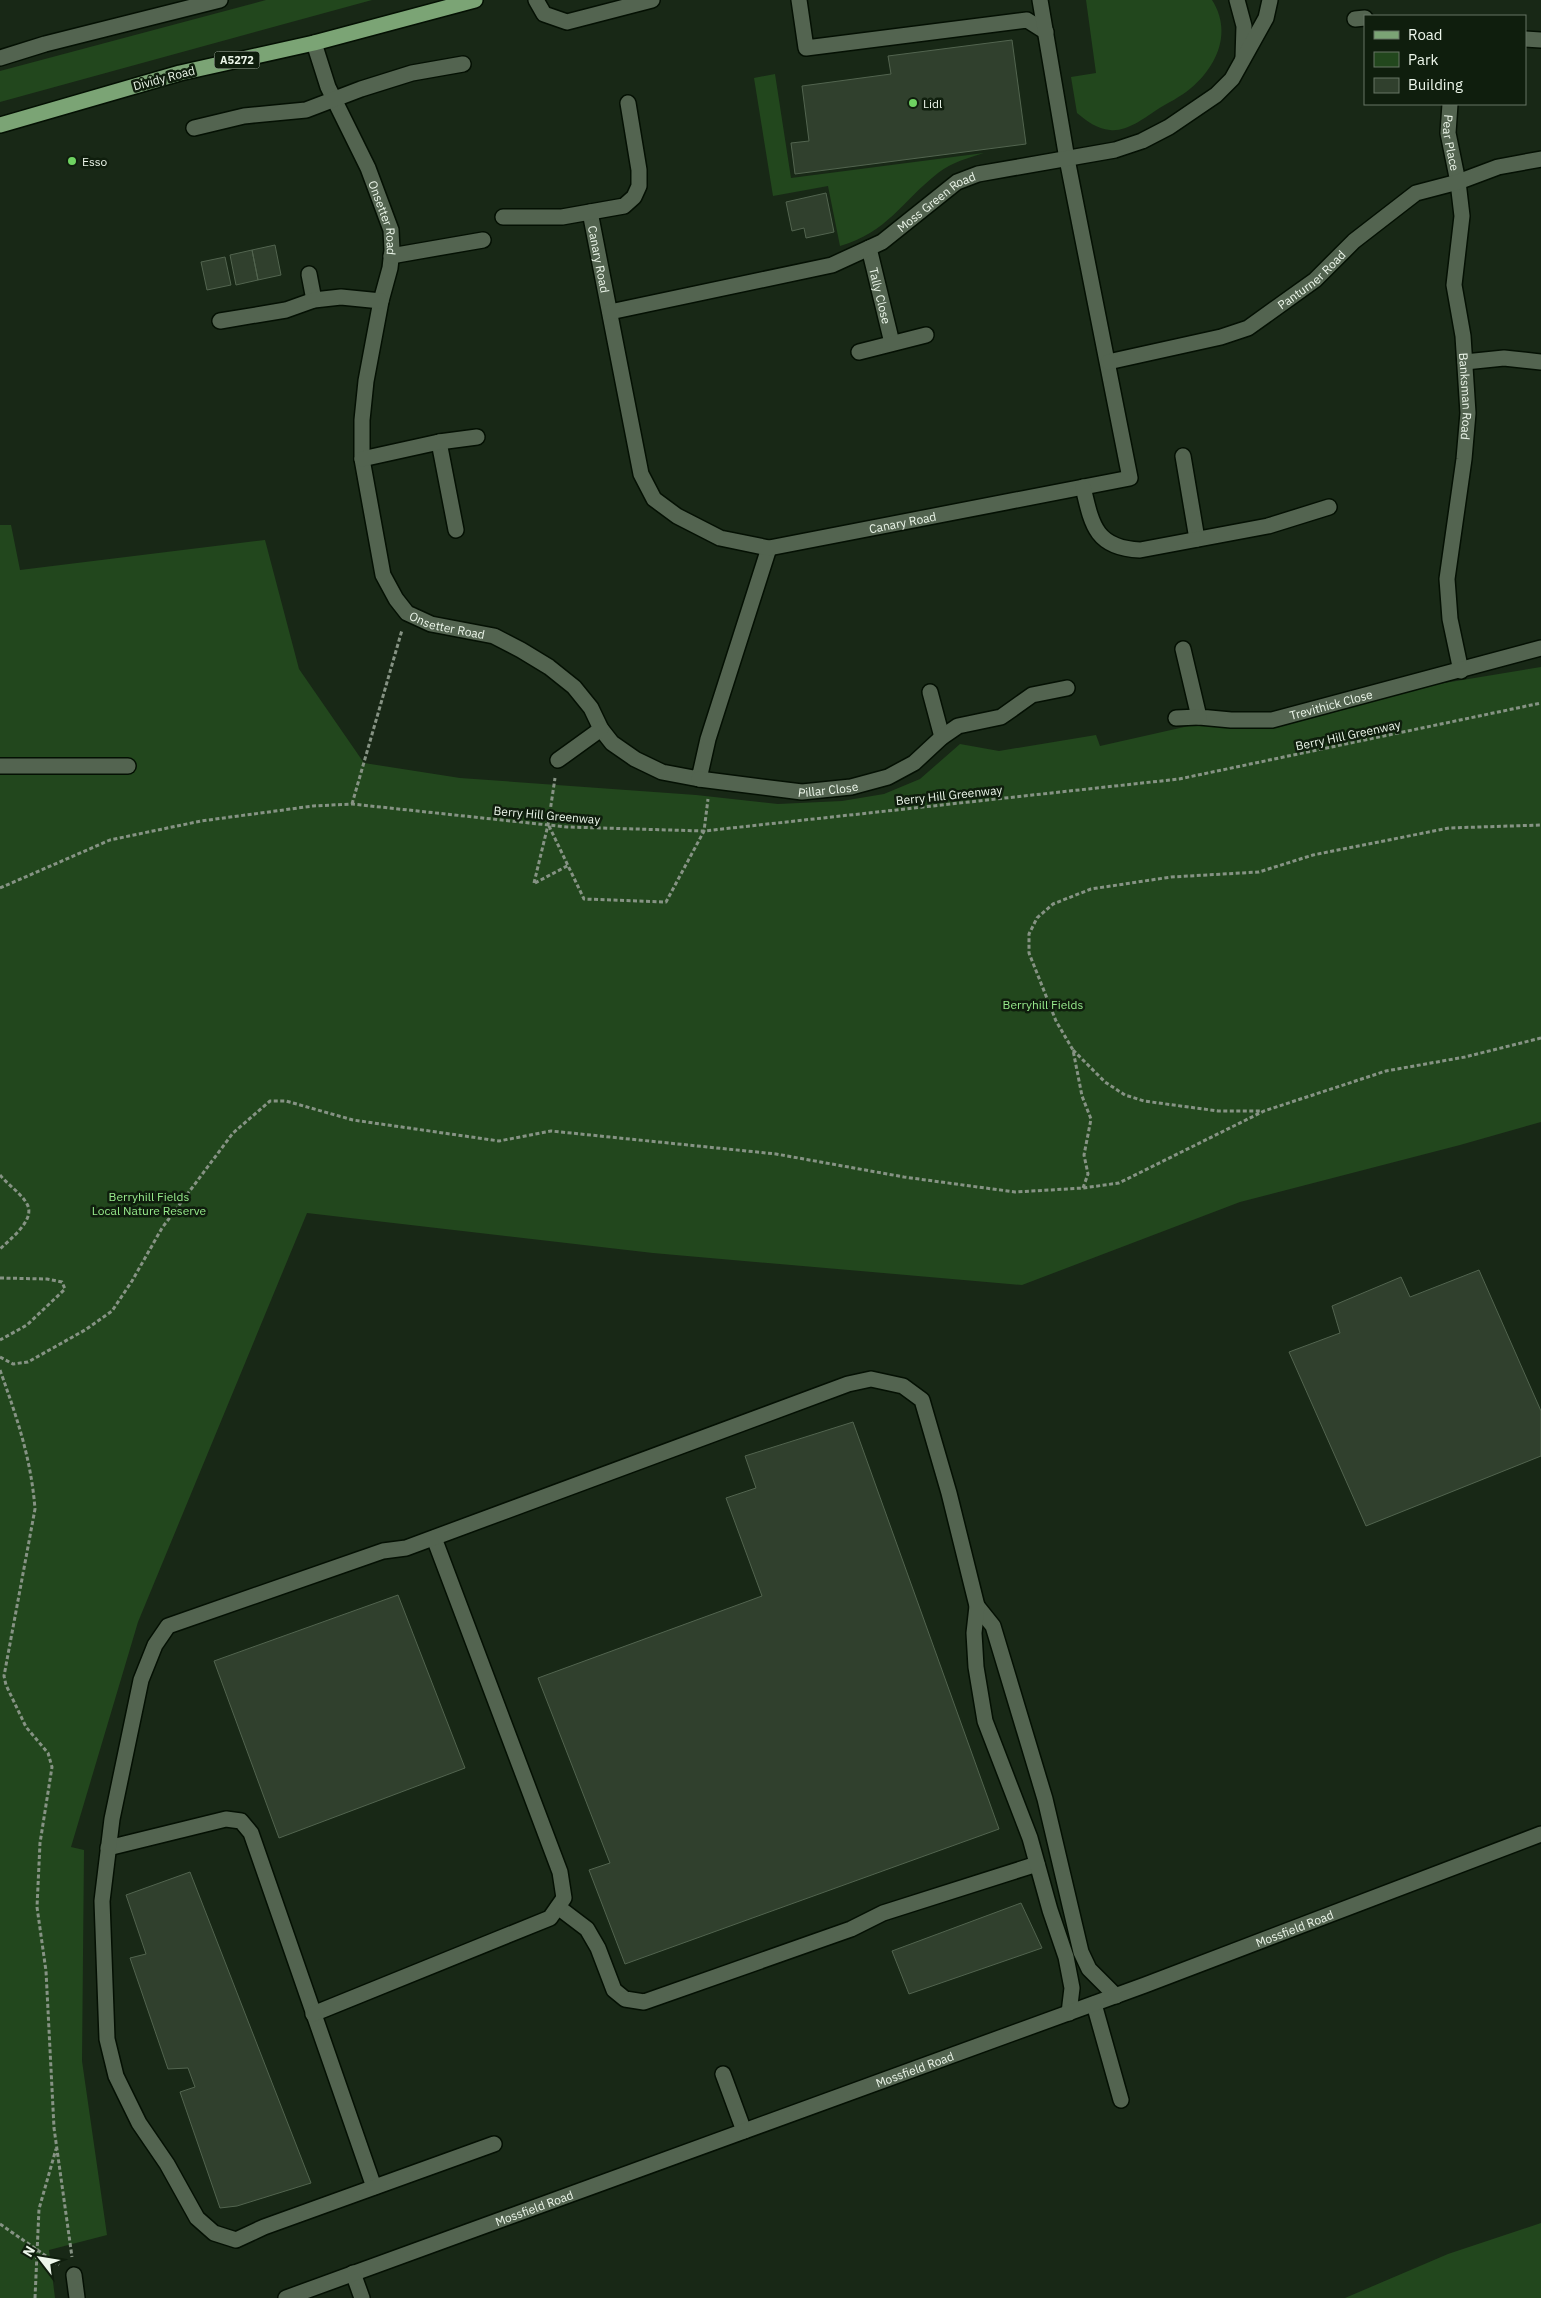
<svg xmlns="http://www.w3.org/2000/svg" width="1541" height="2298" font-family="'IBM Plex Sans',sans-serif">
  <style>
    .green { fill: #22471d }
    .building { fill: #30402d; stroke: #52644f }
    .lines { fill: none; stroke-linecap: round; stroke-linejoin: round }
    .minor-casing { stroke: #041003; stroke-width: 18 }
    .major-casing { stroke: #041003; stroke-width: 18 }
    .path { stroke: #869384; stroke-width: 3; stroke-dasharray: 4 2.5; stroke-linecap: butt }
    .minor { stroke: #536450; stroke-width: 15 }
    .major { stroke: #7ba475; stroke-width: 15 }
    .poi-dot { fill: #6ed361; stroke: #0f1e0d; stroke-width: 2 }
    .labels { text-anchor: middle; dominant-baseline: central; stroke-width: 5; stroke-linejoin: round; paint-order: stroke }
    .shield { fill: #0f1e0d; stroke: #aab5a8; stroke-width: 1 }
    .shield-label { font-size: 11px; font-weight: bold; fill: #ecf6ea }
    .street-label { font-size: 12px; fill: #ecf6ea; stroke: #0f1e0d }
    .poi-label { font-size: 12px; fill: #ecf6ea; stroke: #0f1e0d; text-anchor: start }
    .park-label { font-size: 12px; fill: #98eb8d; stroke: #0f1e0d }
  </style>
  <rect width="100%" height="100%" fill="#182816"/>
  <!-- green -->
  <path class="green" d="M266,0H372L0,102V71Z
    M1086,0H1212C1232,31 1218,65 1191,88C1181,97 1167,103 1155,111C1143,119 1126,132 1110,130C1097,129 1087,121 1077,113L1071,77L1096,73Z
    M775,74L791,178L984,153C968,158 952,162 938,173C901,202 888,232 840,246L828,186L773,196L754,78Z
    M0,525H11L20,570L265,540L299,669L364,763L460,778L696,795L778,804L842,801L884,794L920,779L960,744L999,751L1096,735L1100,746L1202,723L1541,667V1122L1460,1145L1240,1202L1022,1285L653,1253L307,1213L138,1622L71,1847L84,1850L82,2061L107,2235L49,2250L55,2298H0Z
    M1541,2223V2298H1345L1448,2254Z"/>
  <!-- building -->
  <path class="building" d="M1012,40L1026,144L795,174L791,143L809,141L802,86L891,74L888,56Z
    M826,193L834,232L806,238L804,228L792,231L786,202Z
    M275,245L281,275L258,280L252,250Z
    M252,250L258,280L236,285L230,255Z
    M225,257L231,285L207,290L201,262Z
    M1479,1270L1541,1411V1456L1366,1526L1289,1352L1340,1333L1332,1306L1401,1277L1410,1297Z
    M853,1422L999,1829L625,1964L589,1870L610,1863L538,1678L762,1596L726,1498L756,1488L745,1456Z
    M398,1595L465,1768L279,1838L214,1661Z
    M190,1872L311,2183L237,2206L220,2208L180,2092L195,2087L188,2068L168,2069L130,1958L146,1954L126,1895Z
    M1021,1903L1042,1948L909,1994L892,1951Z"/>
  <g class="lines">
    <!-- minor casing -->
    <g class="minor-casing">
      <g id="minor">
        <path d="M536,0L544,14L567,22L652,0"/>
        <path d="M799,0L806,48L1027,20L1046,32"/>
        <path d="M1237,0L1244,26L1243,58"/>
        <path d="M1355,19L1365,18"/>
        <path d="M1525,39L1541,40"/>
        <path id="s1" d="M314,43L328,87L368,168L391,230L392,250L390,268L381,301L366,381L362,420V459L383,575L396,599L407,613L431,624L494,636L521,650L549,667L574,687L591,708L601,729L612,743L635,759L662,772L699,779L708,739L769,548"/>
        <path d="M0,58L45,44L220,0"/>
        <path id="s2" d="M1450,104L1448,133L1458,182L1462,216L1454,285L1463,336L1468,413L1464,459L1447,579L1450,619L1461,671"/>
        <path d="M194,128L244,116L306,110L361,89L412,73L463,64"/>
        <path id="s3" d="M590,212L641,474L654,499L677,516L720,538L769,548L1130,478L1067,159L1040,0"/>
        <path d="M503,217H562L624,206L634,197L639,186V170L628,103"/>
        <path id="s4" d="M869,248L892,343"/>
        <path d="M391,256L483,240"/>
        <path d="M309,274L314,300"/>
        <path id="s5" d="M610,312L832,265L882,242L957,182L978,174L1115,150L1142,141L1169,127L1216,95L1232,79L1266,18L1270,0"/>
        <path d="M220,321L286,310L314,300L341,297L381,301"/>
        <path d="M859,352L926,335"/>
        <path id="s6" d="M1108,362L1221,337L1248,328L1315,280L1354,241L1416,193L1458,182L1498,167L1541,159"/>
        <path d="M1465,362L1504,358L1541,362"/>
        <path d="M439,442L456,530"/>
        <path d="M1183,456L1197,539"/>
        <path d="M362,459L439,442L477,437"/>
        <path d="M1083,487C1092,526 1096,548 1140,550L1268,526L1329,507"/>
        <path id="s7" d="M1183,649L1199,717L1231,720H1272L1541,648"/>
        <path d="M930,692L942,737"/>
        <path d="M1176,718L1199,717"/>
        <path d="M558,760L601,729"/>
        <path d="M0,766H128"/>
        <path id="s8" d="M699,779L802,792L851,787L888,777L914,763L942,737L958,726L1001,717L1032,695L1067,688"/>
        <path d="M977,1606L993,1626L1045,1799L1081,1952L1089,1969L1116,1996"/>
        <path d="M108,1848L226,1819L241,1821L251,1833L374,2187"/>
        <path d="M558,1907L587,1929L598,1948L614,1990L625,1999L644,2002L851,1929L883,1913L1037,1864"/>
        <path d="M1094,2004L1121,2100"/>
        <path d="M313,2014L550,1918L564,1898L560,1872L434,1538"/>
        <path d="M723,2074L744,2131"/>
        <path d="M494,2144L264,2227L236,2240L214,2233L197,2218L167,2164L139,2123L116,2076L107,2039L102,1901L112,1819L141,1680L155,1645L168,1626L383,1551L406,1548L848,1384L871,1379L903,1386L922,1400L949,1493L977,1606L974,1633L976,1667L985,1721L1030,1838L1050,1910L1066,1957L1072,1988L1069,2013"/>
        <path d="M353,2273L362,2298"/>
        <path d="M74,2275L77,2298"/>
        <path id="s9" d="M286,2298L1145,1985L1541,1834"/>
      </g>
    </g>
    <!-- major casing -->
    <g class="major-casing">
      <path id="major" d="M0,125L180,73L314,43L475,0"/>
    </g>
    <!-- path -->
    <path class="path" d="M352,804L402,630
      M549,826L584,899L666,902L704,831L708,799
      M534,883L548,825L555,778
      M535,883L569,865
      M0,888L110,840L201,821L313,806L352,804L567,827L704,831L1179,779L1541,703
      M1073,1050L1105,1082L1125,1095L1144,1101L1218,1111H1261
      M0,1175C8,1185 21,1193 27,1204C36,1220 10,1239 0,1249
      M1083,1188L1088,1174L1084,1155L1091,1119L1082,1096L1073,1050L1056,1021L1029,953V934L1037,918L1053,904L1091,889L1171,877L1259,872L1313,855L1449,828L1541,825
      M0,1278L47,1279L62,1282L65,1289L27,1325L0,1340
      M0,1357L13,1364L28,1362L85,1330L112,1311L132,1281L162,1228L233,1133L270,1101H286L353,1120L499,1141L551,1131L776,1154L904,1177L1015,1192L1083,1188L1119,1183L1264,1111L1386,1071L1465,1057L1541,1038
      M0,1370C17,1418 31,1458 35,1509L4,1676L6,1685L26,1727L48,1753L52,1767L40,1843L37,1907L46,1971L54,2128L72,2257
      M0,2224L59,2265
      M35,2298L39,2209L56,2149"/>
    <!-- minor -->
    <use href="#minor" class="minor"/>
    <!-- major -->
    <use href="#major" class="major"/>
  </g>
  <!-- markers -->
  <g class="poi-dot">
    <circle cx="913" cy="103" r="5"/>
    <circle cx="72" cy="161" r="5"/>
  </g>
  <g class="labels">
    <!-- shield labels -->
    <rect class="shield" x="214.5" y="51.5" width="45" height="17" rx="4"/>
    <g class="shield-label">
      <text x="237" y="60">A5272</text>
    </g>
    <!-- street labels -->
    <g class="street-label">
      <text transform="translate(164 78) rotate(-15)">Dividy Road</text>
      <text stroke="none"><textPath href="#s2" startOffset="39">Pear Place</textPath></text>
      <text stroke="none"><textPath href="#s5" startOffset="350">Moss Green Road</textPath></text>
      <text stroke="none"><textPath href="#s1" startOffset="189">Onsetter Road</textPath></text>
      <text stroke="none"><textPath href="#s3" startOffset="48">Canary Road</textPath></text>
      <text stroke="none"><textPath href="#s6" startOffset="224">Panturner Road</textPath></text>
      <text stroke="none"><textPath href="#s4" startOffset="49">Tally Close</textPath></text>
      <text stroke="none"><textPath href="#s2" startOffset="295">Banksman Road</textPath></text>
      <text stroke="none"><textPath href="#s3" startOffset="558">Canary Road</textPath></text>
      <text stroke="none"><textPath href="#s1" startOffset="640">Onsetter Road</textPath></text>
      <text stroke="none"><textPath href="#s7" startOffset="204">Trevithick Close</textPath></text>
      <text transform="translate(1348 735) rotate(-12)">Berry Hill Greenway</text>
      <text stroke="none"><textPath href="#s8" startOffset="130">Pillar Close</textPath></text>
      <text transform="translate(949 795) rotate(-6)">Berry Hill Greenway</text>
      <text transform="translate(547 815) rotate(5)">Berry Hill Greenway</text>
      <text stroke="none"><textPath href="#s9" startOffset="1074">Mossfield Road</textPath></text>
      <text stroke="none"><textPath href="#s9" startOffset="669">Mossfield Road</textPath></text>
      <text stroke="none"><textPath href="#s9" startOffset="264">Mossfield Road</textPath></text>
    </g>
    <!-- poi labels -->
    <g class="poi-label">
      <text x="923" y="103">Lidl</text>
      <text x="82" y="161">Esso</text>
    </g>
    <!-- park labels -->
    <g class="park-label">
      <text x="1043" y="1004">Berryhill Fields</text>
      <text x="149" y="1196">Berryhill Fields<tspan x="149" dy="14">Local Nature Reserve</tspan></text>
    </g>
  </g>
  <!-- legend -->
  <rect x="1364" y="15" width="162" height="90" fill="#0f1e0d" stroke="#677465"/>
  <rect x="1374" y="31" width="25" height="8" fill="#7ba475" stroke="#677465"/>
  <text x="1408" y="40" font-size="15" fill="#ecf6ea">Road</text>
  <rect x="1374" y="52" width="25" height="15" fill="#22471d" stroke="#677465"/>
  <text x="1408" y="65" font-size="15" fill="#ecf6ea">Park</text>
  <rect x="1374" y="78" width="25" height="15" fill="#30402d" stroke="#677465"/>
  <text x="1408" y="90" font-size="15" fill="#ecf6ea">Building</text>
  <!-- north arrow -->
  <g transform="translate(40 2258) rotate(301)" stroke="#0f1e0d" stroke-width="4" paint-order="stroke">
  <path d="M0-4L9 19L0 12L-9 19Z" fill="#ecf6ea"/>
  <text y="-8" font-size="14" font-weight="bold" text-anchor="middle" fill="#ecf6ea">N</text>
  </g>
</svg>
